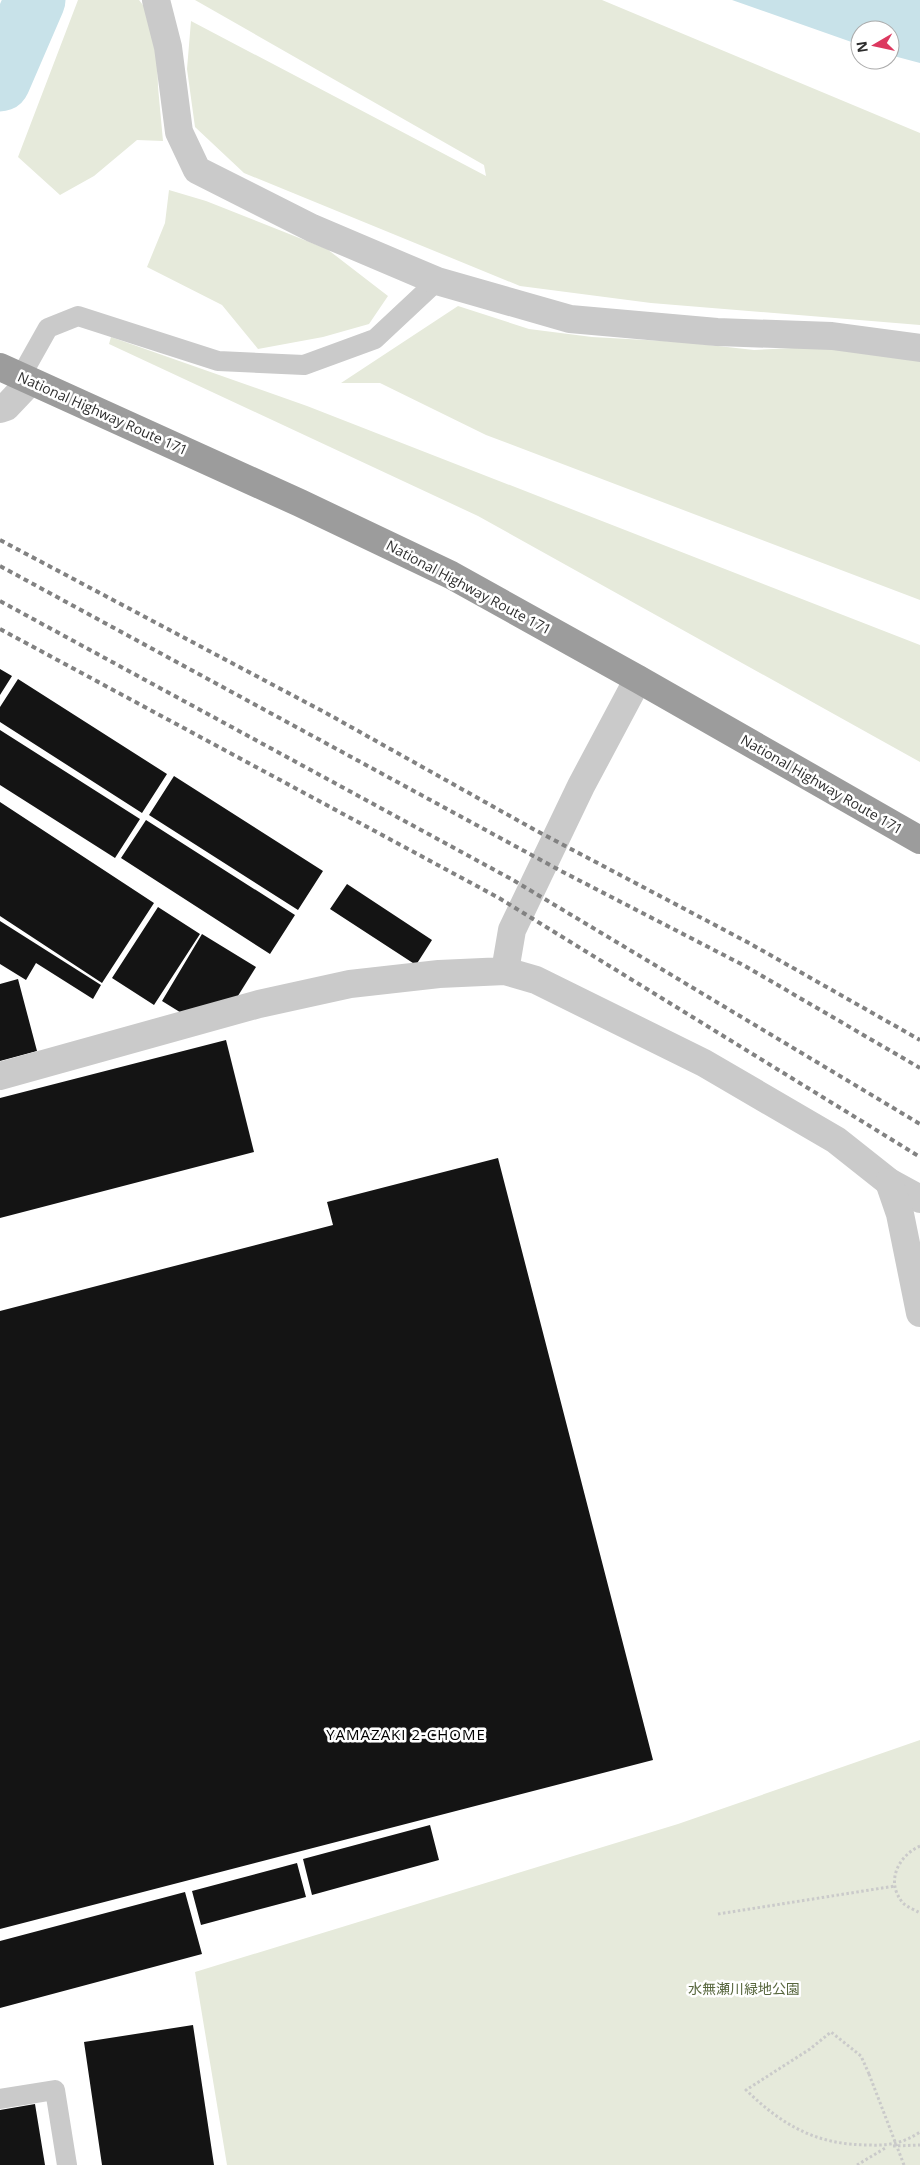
<svg xmlns="http://www.w3.org/2000/svg" width="920" height="2165" font-family="'Open Sans','Noto Sans JP',sans-serif">
  <style>
    .green { fill: #e6eadb }
    .water { fill: #c8e2e9 }
    .lines { fill: none; stroke-linecap: round; stroke-linejoin: round }
    .river { stroke: #c8e2e9; stroke-width: 61 }
    .building { fill: #141414 }
    .path { stroke: #cacaca; stroke-width: 3; stroke-dasharray: 2.5 2.5; stroke-linecap: butt }
    .service { stroke: #cacaca; stroke-width: 20 }
    .minor { stroke: #cacaca; stroke-width: 28 }
    .tertiary { stroke: #cacaca; stroke-width: 28 }
    .trunk { stroke: #9c9c9c; stroke-width: 28 }
    .rail { stroke: #828282; stroke-width: 4; stroke-dasharray: 5 4; stroke-linecap: butt }
    .path-bridge { stroke: #cacaca; stroke-width: 3; stroke-dasharray: 2.5 2.5; stroke-linecap: butt }
    .labels { text-anchor: middle; dominant-baseline: central; stroke-width: 5; stroke-linejoin: round; paint-order: stroke }
    .street-label { font-size: 14px; fill: #2d2d2d; stroke: #fff }
    .park-label { font-size: 14px; fill: #57663d; stroke: #fff }
    .neighbourhood-label { font-size: 15px; letter-spacing: 1px; fill: #000; stroke: #fff }
  </style>
  <rect width="100%" height="100%" fill="#fff"/>
  <!-- green -->
  <path class="green" d="M78,0H139L156,22L158,87L163,141L137,140L94,176L60,195L18,157Z
    M195,0H602L920,133V325L651,303L520,286L244,173L195,127L187,69L191,21L486,176L484,165Z
    M169,190L206,201L327,249L388,296L369,324L323,337L258,349L222,305L147,267L165,223Z
    M458,306L529,329L592,337L682,342L754,350L838,346L920,357V600L486,435L380,383H341Z
    M111,337L307,406L920,645V762L478,516L109,344Z
    M920,1740V2165H227L195,1972L678,1824Z"/>
  <!-- water -->
  <path class="water" d="M732,0H920V63L890,55V30H860V45Z"/>
  <g class="lines">
    <!-- river -->
    <path class="river" d="M0,81L35,0"/>
  </g>
  <!-- building -->
  <path class="building" d="M0,669L12,676L0,695Z
    M18,679L167,774L142,813L0,722V707Z
    M0,730L140,819L115,858L0,785Z
    M174,776L323,871L298,910L149,815Z
    M0,802L154,903L102,983L0,916Z
    M146,820L295,915L270,954L121,858Z
    M347,884L432,940L416,965L330,909Z
    M158,907L200,934L154,1005L112,978Z
    M0,921L101,985L93,999L36,963L26,980L0,964Z
    M202,934L256,967L236,999L183,1014L162,1001Z
    M18,979L37,1051L0,1061V984Z
    M226,1040L254,1152L0,1218V1098Z
    M498,1158L653,1760L0,1929V1311L333,1225L327,1202Z
    M430,1825L439,1860L312,1895L303,1859Z
    M297,1863L306,1897L201,1925L192,1891Z
    M185,1892L202,1954L0,2008V1941Z
    M193,2025L214,2165H102L84,2042Z
    M35,2104L45,2165H0V2110Z"/>
  <g class="lines">
    <!-- path -->
    <path class="path" d="M920,1846C898,1856 885,1882 903,1903C907,1907 915,1910 920,1913
      M718,1914L895,1886
      M869,2074L861,2056L831,2032L810,2049L746,2090C783,2126 817,2145 869,2145C888,2146 904,2143 920,2132
      M893,2146L920,2145
      M857,2165L887,2147"/>
    <!-- service -->
    <path class="service" d="M21,376L48,328L78,316L218,361L304,365L375,339L437,281
      M0,2099L55,2090L67,2165"/>
    <!-- minor -->
    <path class="minor" d="M156,0L168,47L179,132L197,170L312,228L437,281L570,319L717,332L832,336L920,348
      M638,679L581,786L512,930L505,971L536,980L704,1063L836,1140L889,1182L920,1199
      M0,1076L259,1004L350,984L439,974L505,971"/>
    <!-- tertiary -->
    <path class="tertiary" d="M0,409L6,407L24,388L21,376
      M889,1182L900,1214L920,1313"/>
    <!-- trunk -->
    <path class="trunk" d="M0,367L300,503L451,575L638,679L920,840"/>
    <!-- rail -->
    <path class="rail" d="M0,540L326,713L535,830L749,943L920,1040
      M0,566L561,871L745,966L920,1068
      M0,601L513,880L920,1124
      M0,629L499,898L920,1157"/>
    <!-- path-bridge -->
    <path class="path-bridge" d="M869,2074L904,2165"/>
  </g>
  <g class="labels">
    <!-- street labels -->
    <g class="street-label">
      <text transform="translate(103 413) rotate(24)">National Highway Route 171</text>
      <text transform="translate(469 587) rotate(28)">National Highway Route 171</text>
      <text transform="translate(822 784) rotate(30)">National Highway Route 171</text>
    </g>
    <!-- park labels -->
    <g class="park-label">
      <text x="744" y="1988">水無瀬川緑地公園</text>
    </g>
    <!-- neighbourhood labels -->
    <g class="neighbourhood-label">
      <text x="406" y="1734">YAMAZAKI 2-CHOME</text>
    </g>
  </g>
  <!-- north arrow -->
  <g transform="translate(875 45) rotate(261)"><circle r="24" fill="#ffffff" stroke="#ababab"/>
  <path d="M0-4L9 19L0 12L-9 19Z" fill="#dc385f"/>
  <text y="-8" font-size="14" font-weight="bold" text-anchor="middle" fill="#2d2d2d">N</text>
  </g>
</svg>
